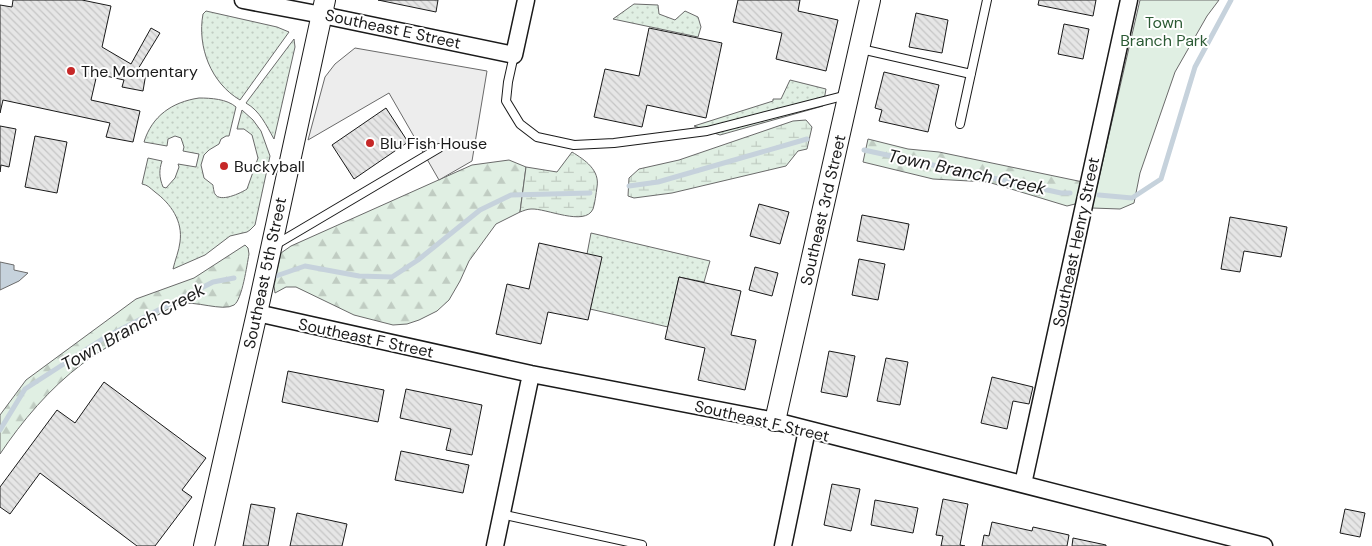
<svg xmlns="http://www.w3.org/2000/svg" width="1372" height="546" font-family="'DM Sans',sans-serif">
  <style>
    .grass { fill: url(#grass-dots); stroke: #6a6a6a }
    .forest { fill: url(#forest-firs); stroke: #6a6a6a }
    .wetland { fill: url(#wetland-marsh); stroke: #6a6a6a }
    .park { fill: #e0efe3; stroke: #6a6a6a }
    .parking { fill: #ededed; stroke: #6a6a6a }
    .water { fill: #c6d2dc; stroke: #6a6a6a }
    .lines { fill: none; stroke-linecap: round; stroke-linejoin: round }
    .stream { stroke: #c6d2dc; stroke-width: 5 }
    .building { fill: url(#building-back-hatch); stroke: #1a1a1a }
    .service-casing { stroke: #1a1a1a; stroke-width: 10 }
    .minor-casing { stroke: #1a1a1a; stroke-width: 19 }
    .tertiary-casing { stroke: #1a1a1a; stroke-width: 22 }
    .service { stroke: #fff; stroke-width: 8 }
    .minor { stroke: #fff; stroke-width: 16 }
    .tertiary { stroke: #fff; stroke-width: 20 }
    .poi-dot { fill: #c62828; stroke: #fff; stroke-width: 2 }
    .labels { text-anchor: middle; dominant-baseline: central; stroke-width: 4; stroke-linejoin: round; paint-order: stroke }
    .park-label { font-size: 16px; fill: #2b5a34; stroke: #fff }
    .street-label { font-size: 16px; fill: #1a1a1a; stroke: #fff }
    .poi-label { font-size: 16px; fill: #1a1a1a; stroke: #fff; text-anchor: start }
    .water-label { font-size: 18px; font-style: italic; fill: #1a1a1a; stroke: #fff }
  </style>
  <defs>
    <pattern id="grass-dots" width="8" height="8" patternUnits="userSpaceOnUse" patternTransform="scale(1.25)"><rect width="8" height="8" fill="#e0efe3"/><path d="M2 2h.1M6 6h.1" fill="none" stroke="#c0ccc2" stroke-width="1.8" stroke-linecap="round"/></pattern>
    <pattern id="forest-firs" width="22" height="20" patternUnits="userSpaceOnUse" patternTransform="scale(1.25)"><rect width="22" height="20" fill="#e0efe3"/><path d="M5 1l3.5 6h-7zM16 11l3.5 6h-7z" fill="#c0ccc2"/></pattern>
    <pattern id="wetland-marsh" width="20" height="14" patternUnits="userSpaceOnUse" patternTransform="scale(1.25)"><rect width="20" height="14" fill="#e0efe3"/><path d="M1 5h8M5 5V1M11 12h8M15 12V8" fill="none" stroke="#c0ccc2"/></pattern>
    <pattern id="building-back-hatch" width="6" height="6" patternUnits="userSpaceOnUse" patternTransform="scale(1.25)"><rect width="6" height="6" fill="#e6e6e6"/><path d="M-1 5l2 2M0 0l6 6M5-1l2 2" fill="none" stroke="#c5c5c5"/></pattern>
  </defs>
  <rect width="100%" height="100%" fill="#fff"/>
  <!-- grass -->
  <path class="grass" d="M634,4L658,5L659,14L675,20L685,11L698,17L701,27L698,37L613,19Z
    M206,11L277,27L289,32L240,100C211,83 197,47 203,14Z
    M294,39L295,47L274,139C266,125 260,111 246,103Z
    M790,80L826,89L823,106L720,135L694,126L773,101V99H781Z
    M199,98C211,98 227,99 236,107L229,136H226L221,139L219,144L209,150L204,155L201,165L204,178L213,185C213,186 214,193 215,194C220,203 241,193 247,189L258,158L252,135L244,129H237L242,110L253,120L261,131L270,156L255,225L250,230L247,232L230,236L205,255L173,269C175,260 179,251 180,242C183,221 171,204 155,192C150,188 148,185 142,184L148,158L162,161C159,170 159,177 163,187L166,188L175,178L179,167L178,164L196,167L199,154L183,151L184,147L181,138L175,136L168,139L167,146L144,142C152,116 172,102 199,98Z
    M591,233L710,261L704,282L679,277L668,327L590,309L587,254Z"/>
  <!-- forest -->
  <path class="forest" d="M868,139L908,149L939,152L1083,182L1079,203L1067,206L988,182L933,179L863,162Z
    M509,160L526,167L520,212L496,224L469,261L460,281L449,300L437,311L419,320L407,324L393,325L354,315L296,287H286L275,293L274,286L281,253L291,246L472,165Z
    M245,245L248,248L249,254C247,265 242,300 234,305C223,312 194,300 180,304C164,309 145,324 131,333C115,343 97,352 82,364C50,388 22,421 0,454V415L26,380L136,299L194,278Z"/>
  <!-- wetland -->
  <path class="wetland" d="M806,120L812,127L807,149L798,151L786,166L672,193L634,198L628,196L629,178L639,169L679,160L793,121Z
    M572,152C585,160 600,170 597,187C596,194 595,203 593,209C585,227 546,208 531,209C527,209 523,211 520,212L526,167L557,172Z"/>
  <!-- park -->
  <path class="park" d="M1140,0H1219L1207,16L1175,72L1140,173L1134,203L1120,209L1092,208Z"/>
  <!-- parking -->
  <path class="parking" d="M355,48L487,71L472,161L439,180L389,93L308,140L325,77L335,64Z"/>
  <!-- water -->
  <path class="water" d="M0,262L14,265V270L28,273L19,281L0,290Z"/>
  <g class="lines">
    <!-- stream -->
    <path class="stream" d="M864,150L1061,193H1070
      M629,186L658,182L807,139
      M1099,195L1132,198L1161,179L1195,67L1231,0
      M276,276L305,266L359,276L392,277L418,260L480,210L511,195L590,193
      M0,430L25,389L104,338L213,282L234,278"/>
  </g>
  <!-- building -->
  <path class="building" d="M13,0H82L111,6L102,47L131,64L151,28L160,33L138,69L146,73L143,91L122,87L124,80L97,74L91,100L140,111L133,142L106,137L110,123L3,100L0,113V5L12,7Z
    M378,0H438L436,12Z
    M738,0H800L798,11L838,20L826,71L776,59L782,33L733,22Z
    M1039,0H1096L1093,16L1038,5Z
    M916,13L948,20L942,53L909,47Z
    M1064,24L1089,29L1083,59L1058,54Z
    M649,28L722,43L706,118L647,105L642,127L594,117L605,69L639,76Z
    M884,72L939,85L928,132L879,121L882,110L875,108Z
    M386,108L408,142L354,179L332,145Z
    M0,126L16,129L9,167L1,165L0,172Z
    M35,136L67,142L57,193L25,187Z
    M759,204L789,212L780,244L750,236Z
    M862,215L909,224L904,250L857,241Z
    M1230,217L1287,227L1281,257L1244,251L1240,272L1221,269Z
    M539,243L602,257L588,320L548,312L541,344L496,334L507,284L529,289Z
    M859,259L885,264L878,300L852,295Z
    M755,267L778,273L772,296L749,290Z
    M679,277L741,291L731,335L756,340L745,390L698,380L705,348L665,339Z
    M829,351L855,356L847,397L821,392Z
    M886,358L908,362L900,405L877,401Z
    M288,371L384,390L378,422L282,402Z
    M992,377L1033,387L1029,404L1013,401L1007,429L981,423Z
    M104,382L206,458L182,490L192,497L155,546H137L40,473L10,514L0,507V487L57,410L75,423Z
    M406,389L482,405L472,455L446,450L451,429L400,418Z
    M401,451L469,465L463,493L395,480Z
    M832,484L860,489L851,531L824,525Z
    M943,499L968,504L960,545L965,546H941L943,536L936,535Z
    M875,500L918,508L913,533L871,525Z
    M251,504L275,508L268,546H243Z
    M1345,509L1365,513L1360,537L1340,533Z
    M297,513L347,524L342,546H290Z
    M992,522L1032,531L1033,527L1069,535L1067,546H982L984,535L989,536Z
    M1073,538L1106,545V546H1072Z"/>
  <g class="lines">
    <!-- service casing -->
    <g class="service-casing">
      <path id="service" d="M861,49L971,74
        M514,55L508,82L506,101L520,124L537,137L574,145L614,143L707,131L847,95
        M960,124L987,0
        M275,245L439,148
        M501,514L642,545"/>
    </g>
    <!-- minor casing -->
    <g class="minor-casing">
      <path id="minor" d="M243,0L322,15L514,55L526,0
        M257,313L531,374L775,421L1264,546
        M1023,484L1129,0
        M495,546L531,374
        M783,546L807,430"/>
    </g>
    <!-- tertiary casing -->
    <g class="tertiary-casing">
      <path id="tertiary" d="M775,421L870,0
        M204,546L257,313L325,0"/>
    </g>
    <!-- service -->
    <use href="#service" class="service"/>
    <!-- minor -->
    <use href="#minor" class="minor"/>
    <!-- tertiary -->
    <use href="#tertiary" class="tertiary"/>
  </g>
  <!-- markers -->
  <g class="poi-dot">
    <circle cx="71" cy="71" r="5"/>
    <circle cx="370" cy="143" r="5"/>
    <circle cx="224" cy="166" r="5"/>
  </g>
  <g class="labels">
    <!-- park labels -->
    <g class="park-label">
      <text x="1164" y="22">Town<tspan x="1164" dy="18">Branch Park</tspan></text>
    </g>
    <!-- street labels -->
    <g class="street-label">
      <text transform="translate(393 29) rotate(12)">Southeast E Street</text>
      <text transform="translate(823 210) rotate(-77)">Southeast 3rd Street</text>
      <text transform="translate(1076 242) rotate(-78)">Southeast Henry Street</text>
      <text transform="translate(265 273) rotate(-78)">Southeast 5th Street</text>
      <text transform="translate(366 338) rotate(12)">Southeast F Street</text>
      <text transform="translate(762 421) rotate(13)">Southeast F Street</text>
    </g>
    <!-- poi labels -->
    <g class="poi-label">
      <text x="81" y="71">The Momentary</text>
      <text x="380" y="143">Blu Fish House</text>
      <text x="234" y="166">Buckyball</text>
    </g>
    <!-- water labels -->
    <g class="water-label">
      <text transform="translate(967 172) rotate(12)">Town Branch Creek</text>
      <text transform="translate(133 327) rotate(-29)">Town Branch Creek</text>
    </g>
  </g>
</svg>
